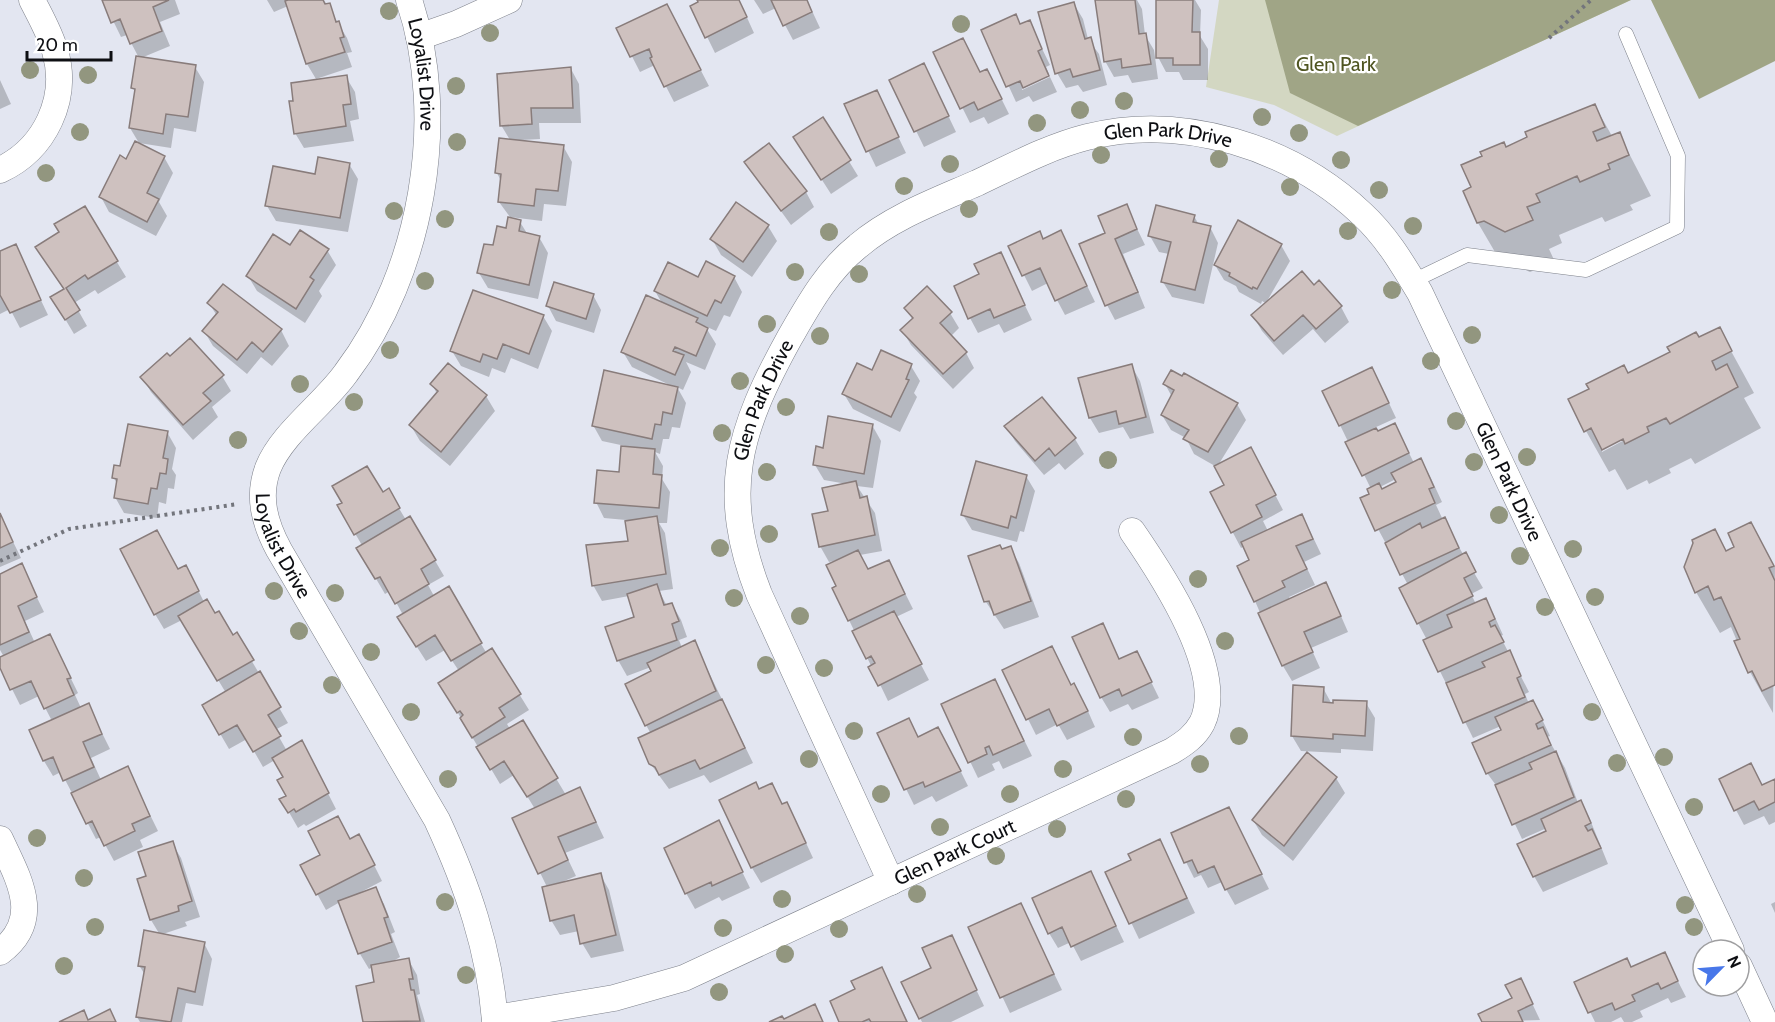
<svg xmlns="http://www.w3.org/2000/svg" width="1775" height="1022" font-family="Cabin,sans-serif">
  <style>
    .green { fill: #d3d7c2 }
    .forest { fill: #a0a586 }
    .shadow { fill: #0003; fill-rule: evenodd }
    .building { fill: #cec1bf; stroke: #887c7b; stroke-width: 1.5 }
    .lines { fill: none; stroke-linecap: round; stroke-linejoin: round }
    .lane-casing { stroke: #7d808a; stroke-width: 15 }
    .street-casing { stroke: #7d808a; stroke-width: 27 }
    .path { stroke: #73757c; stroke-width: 4; stroke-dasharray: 3 4.5; stroke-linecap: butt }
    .lane { stroke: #fff; stroke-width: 14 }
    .street { stroke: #fff; stroke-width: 26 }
    .tree { fill: #92967f }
    .labels { text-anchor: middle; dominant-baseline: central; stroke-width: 4.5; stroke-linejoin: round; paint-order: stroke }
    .park-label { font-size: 20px; fill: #4f5521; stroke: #fff }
    .street-label { font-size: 20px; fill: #0e0f13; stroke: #fff }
  </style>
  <rect width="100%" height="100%" fill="#e3e6f1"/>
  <!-- green -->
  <path class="green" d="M1219,0H1631L1337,136L1274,105L1206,87Z"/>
  <!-- forest -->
  <path class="forest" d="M1265,0H1631L1358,126L1290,93Z
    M1651,0H1775V61L1699,99Z"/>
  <!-- shadow -->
  <path class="shadow" d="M103,0H175L180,14L160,22L170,46L141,58L195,67L204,82L196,132L174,128L171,148L139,143L130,128L136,93L133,88L139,58L127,35L121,37Z
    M267,0H324L347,38L352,52L347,53L352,67L316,79L307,64L288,6L274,12Z
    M698,0H739L754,33L715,53L692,6L700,3Z
    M754,0H807L820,28L793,40L776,8L763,14Z
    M1097,0H1137L1142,9L1145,35L1154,50L1158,79L1132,83L1128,75L1114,77L1105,61Z
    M1158,0H1195L1201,10L1200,36L1208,49V80H1183L1179,72H1166L1158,57Z
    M1074,4L1083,19L1088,39L1099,54L1107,85L1083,92L1078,85L1066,88L1057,73Z
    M675,21L709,86L674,102L655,65L640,72L618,29Z
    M1029,22L1050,65L1046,67L1049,74L1022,87V90L1050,77L1057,92L1033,102L1029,96L1016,102L983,30Z
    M963,40L981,74L995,86L1009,114L988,124L984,117L970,123L935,53Z
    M924,65L956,132L924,147L891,80Z
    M571,69L579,84L581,123H539L540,139L521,140L563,146L572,162L566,206L544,204L542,221L510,217V219L520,222L528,235L539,237L548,253L538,299L488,288L479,273L507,229L510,217L499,202L501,181L497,173L510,140L501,125Z
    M346,77L355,92L359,119L350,121L354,141L304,148L295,133Z
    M0,80L11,104L0,109Z
    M876,91L906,153L876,167L846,105Z
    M1595,106L1612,136L1619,134L1651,196L1630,205L1633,210L1605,222L1602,217L1559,235L1562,243L1549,249L1555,262L1530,272L1508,262L1502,264L1478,223L1464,191L1473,187L1506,149Z
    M823,119L858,176L831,194L804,152Z
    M135,143L164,157L173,173L159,202L167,216L156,236L109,212L101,197L127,161Z
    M746,163L806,192L814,207L791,225Z
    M349,164L358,179L348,232L276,221L267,206L316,176Z
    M737,204L768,226L777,241L752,277L721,255L712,239Z
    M1126,206L1145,245L1123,254L1145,308L1115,320L1107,305V234Z
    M84,208L126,277L98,294L95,290L74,303L87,326L74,334L61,312L64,290L37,248L61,233Z
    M1194,216L1199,225L1210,227L1218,243L1204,304L1172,297L1163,282L1169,254L1159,252L1150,236Z
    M1061,232L1095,302L1065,315L1048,283L1032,291L1010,247L1043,240Z
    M1281,245L1290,261L1266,303L1314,287L1341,307L1349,322L1325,343L1313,329L1283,355L1262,331L1253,316L1267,304L1262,301L1261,304L1239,292L1236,286L1224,280L1215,265Z
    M15,246L48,315L20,328L10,309L0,314V253Z
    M291,247L327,250L336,265L319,291L322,296L305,323L257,291L248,276Z
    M1000,254L1032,320L1004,333L999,324L978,333L970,318L981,275Z
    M734,277L742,292L730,317L724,315L716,331L705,326L716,344L705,370L686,362L691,372L683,390L677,387L686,403L680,428L672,427L669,439H663L660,454L655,452L663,466L662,479L670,492L667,523H659L665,533L673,589L659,591L667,606L672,604L681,620L687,637L679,640L682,648L694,642L753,763L710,783L704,775L669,789L650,763L651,734L646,725L653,672L651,667L627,676L618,660L636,618L629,596L602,601L593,585L630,543L626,520L604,518L596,502L620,474L630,447L602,441L593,425L674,387L632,367L623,352L663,305L655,291L699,279Z
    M593,295L601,310L594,333L556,321L548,306Z
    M209,303L281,330L289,346L272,366L261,357L247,374L213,346L204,331L217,316Z
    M906,308L950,313L959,328L950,337L966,353L974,368L953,389L911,345L902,330L913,320Z
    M543,316L552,331L538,369L511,358L505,373L492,368L489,377L461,366L452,351Z
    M1719,329L1754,393L1744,398L1761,428L1695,464L1691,458L1669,469L1671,473L1649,484L1647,480L1627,490L1615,469L1609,472L1586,431L1628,375ZM1629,435L1630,437L1602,452V448Z
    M1131,365L1140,381L1154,433L1130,439L1123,427L1099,433L1090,418L1080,379Z
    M911,366L920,381L914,393L917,397L900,432L853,409L844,394L873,372Z
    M222,376L231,391L212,407L218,417L193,440L151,392L142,377Z
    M432,384L486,396L495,411L450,466L420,441L411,426L437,394Z
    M1165,384L1237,404L1246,420L1217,467L1259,464L1283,510L1263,521L1268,531L1301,515L1310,531L1321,554L1304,562L1315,585L1289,597L1291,600H1334L1348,632L1311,648L1320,668L1292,681L1283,666L1255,601L1251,560L1245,546L1241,548L1212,493L1226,486L1215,466L1194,454L1186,438L1171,430L1162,415L1172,397Z
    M1380,384L1396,418L1374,428L1377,433L1395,425L1414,463L1421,460L1430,476L1442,502L1436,505L1443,520L1483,588L1471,594L1476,604L1485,600L1494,615L1503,635L1500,636L1529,692L1525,694L1529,704L1541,717L1550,736L1547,737L1565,768L1578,803L1580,802L1589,817L1608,864L1543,892L1534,876L1548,831L1547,828L1522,839L1498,788L1487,773L1503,730L1501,726L1473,738L1425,641L1427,640L1418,623L1408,585L1362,499L1371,495V489L1340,425ZM1396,479L1398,483L1382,491L1380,487Z
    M1042,399L1075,439L1084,454L1065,470L1059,463L1044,475L1015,441L1006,426Z
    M872,425L881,441L873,488L857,486L875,513L882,551L860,555L868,571L888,562L897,577L913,609L896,617L929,680L888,701L849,620L838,586L837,560L829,562L820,546L829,512L847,484L824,480L815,465L824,450Z
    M167,432L176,448L172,469L176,475L174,489L168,488L166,504L159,502L157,518L124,513L115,497L117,484L114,478L122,468Z
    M1026,476L1035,491L1024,532L1020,531L1017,542L972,530L963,515Z
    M388,490L406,520L410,518L444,576L428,585L434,596L448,588L487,654L492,650L529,710L507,724L510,729L522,722L566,795L579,789L588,804L604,838L565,853L576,876L562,882L600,874L609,890L624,951L591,958L582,943L579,931L560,935L551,920L547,887L514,819L535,809L514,775L500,784L449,698L459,671L445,650L426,661L408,633L403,615L390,591L385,594L358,548L363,547L339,506Z
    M0,515L21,558L0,567Z
    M1750,524L1775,567L1773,713L1750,672L1731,627L1720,633L1696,592L1715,530L1727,552L1736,548Z
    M1010,548L1019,563L1039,617L1004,629L986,602L970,557Z
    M21,565L44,612L25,621L35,643L50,636L78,693L75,695L81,708L88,705L110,749L91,758L101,780L127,768L158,831L140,840L143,847L114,861L101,837L96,839L61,772L53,776L44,761L31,731L52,721L39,696L20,705L0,665V659L4,657L0,650V575Z
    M178,571L194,582L204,602L232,637L236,634L288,723L275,730L287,751L310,758L336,809L306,826L304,824L298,828L282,800L288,796L285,777L275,760L263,767L247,739L229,749L204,706L226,693L182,620L164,629L155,614Z
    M1102,625L1120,660L1137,653L1159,698L1132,710L1128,704L1110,712L1101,697Z
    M1004,671L1071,687L1083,700L1095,727L1067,740L1058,724L1036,735Z
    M995,681L1032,756L1003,769L999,761L992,764L995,770L978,778L943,705Z
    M1323,688L1334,708L1366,703L1375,718L1373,751L1341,749V753L1301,751L1292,736Z
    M909,720L919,738L947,744L968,786L936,802L932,796L914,805L879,734Z
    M1336,778L1345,793L1293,861L1262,835L1253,820Z
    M1775,780V822L1769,825L1764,816L1744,825L1736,810L1762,787Z
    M772,785L783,805L787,803L795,819L813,858L761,883L752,868Z
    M718,822L750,888L722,901L719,897L695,909L686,893Z
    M1237,825L1269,889L1235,905L1222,882L1208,888L1201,875L1194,878L1186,862Z
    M350,840L367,851L382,881L361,892L362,894L375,889L384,904L395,932L391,934L400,957L390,963L408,959L417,975L420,994L417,995L425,1022H365L358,987L376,984L373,967L369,969L360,954L340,902L326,910L302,866Z
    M1160,841L1195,913L1139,939L1107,872L1132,861Z
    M172,843L181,858L200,917L185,922L187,926L160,935L151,920L148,877Z
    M1091,873L1124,942L1081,961L1071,942L1058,948L1049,933Z
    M1775,902V913L1771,904Z
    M1021,905L1062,990L1010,1013L970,928Z
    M951,937L984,1006L951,1022H922L920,1018L933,969Z
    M204,943L212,959L203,1006L186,1003L182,1022H140L137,1017L145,975L139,965Z
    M1664,954L1686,997L1671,1003L1668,998L1640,1011L1643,1017L1632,1022H1624L1621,1017L1611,1022H1595L1576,983L1631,969Z
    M882,969L908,1022H841L857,990Z
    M1521,980L1540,1020L1484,1022L1514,999Z"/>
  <!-- building -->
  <path class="building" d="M102,0H169L153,7L162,31L130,44L120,19L111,23Z
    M288,0H323L325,4L330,3L336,22L339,21L344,37L340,38L345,52L306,64L285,1Z
    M697,0H739L747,17L705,38L690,6L698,2Z
    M771,0H807L812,12L783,26Z
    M1095,0H1135L1139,34L1146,33L1151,64L1122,68L1121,59L1104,62Z
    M1156,0H1193L1192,32H1200V65H1173V58H1156Z
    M1074,2L1085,39L1091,37L1100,70L1073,77L1070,69L1055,74L1038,12Z
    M667,4L701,70L664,87L650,58L652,57L649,49L630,57L616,28Z
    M1016,14L1020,24L1030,20L1042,49L1038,51L1049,76L1023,88L1020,81L1006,87L981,30Z
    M963,38L980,72L987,69L1002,99L978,110L974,102L960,109L933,52Z
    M136,56L196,65L188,117L166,114L163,134L129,128L135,89L131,88Z
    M924,63L949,116L914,132L889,80Z
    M571,67L573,108H531L532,124L500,126L497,74Z
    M347,75L351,104L343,105L346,126L294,134L289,101H293L291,83Z
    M877,90L899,137L866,152L844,104Z
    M1595,104L1605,127L1593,132L1597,141L1620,132L1629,155L1608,164L1610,169L1580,182L1577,176L1536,194L1540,202L1527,207L1533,220L1505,232L1484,221L1477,223L1463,191L1471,187L1461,165L1482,156L1480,152L1504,142L1506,147L1527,137L1525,132Z
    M823,117L851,160L821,180L793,137Z
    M499,138L564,145L558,191L536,189L534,206L498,202L501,174L495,173Z
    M135,141L165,156L147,193L159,199L147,222L99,197L120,155L126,159Z
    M769,143L807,191L781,211L744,162Z
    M318,157L350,163L340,218L265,206L273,166L315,174Z
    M736,202L769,225L743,262L710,239Z
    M1127,204L1137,229L1115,239L1138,292L1105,306L1079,244L1105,233L1098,216Z
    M1156,205L1195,215L1193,222L1211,226L1195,290L1161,282L1171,242L1148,236Z
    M85,206L118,261L88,279L85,275L66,288L80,310L65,320L50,297L64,289L35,247L59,232L54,224Z
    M508,217L521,220L519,231L540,236L529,285L477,273L484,244L493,245L497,226L506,228Z
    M1238,220L1282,244L1257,289L1253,287L1252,289L1229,276L1230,273L1214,265Z
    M300,230L329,249L310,277L314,280L296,309L246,276L273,234L290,245Z
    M1061,230L1087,286L1055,301L1040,268L1022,276L1008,246L1040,231L1043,239Z
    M16,244L41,300L10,313L0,295V251Z
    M1001,252L1025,305L994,318L990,309L968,319L954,286L979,274L974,264Z
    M706,261L735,276L721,303L715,300L707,316L654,291L668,262L698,277Z
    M1302,271L1314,285L1319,280L1342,306L1316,329L1303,315L1274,341L1251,315Z
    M554,282L594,294L586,319L546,306Z
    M223,284L282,329L263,352L252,342L237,360L202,331L218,312L207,303Z
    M927,286L952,312L940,323L967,352L943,374L900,330L913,318L904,308Z
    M473,290L544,315L529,354L503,344L497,359L483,354L480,362L450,351Z
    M646,295L698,318L696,322L708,328L696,356L675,347L673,351L684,355L675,375L621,352Z
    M1720,327L1732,351L1712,361L1716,370L1727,364L1738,387L1670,424L1666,418L1647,427L1649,432L1625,444L1623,439L1602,450L1591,428L1584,432L1568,399L1589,389L1586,384L1624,365L1628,373L1670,352L1667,347L1696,332L1699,337Z
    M190,338L224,375L203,393L211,401L183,425L140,377L167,353L170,356Z
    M881,350L912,364L906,379L909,380L891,417L842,394L857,363L872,370Z
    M448,363L487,395L441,452L409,425L438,391L430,384Z
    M1132,364L1146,417L1119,424L1116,411L1089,418L1078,378Z
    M1372,367L1389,403L1339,426L1322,391Z
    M604,370L678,387L672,414L663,412L661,425L655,424L652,439L592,426Z
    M1171,370L1182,376L1184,373L1238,403L1208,452L1183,439L1189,430L1161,415L1174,390L1163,384Z
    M1042,397L1076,438L1055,456L1049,448L1035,461L1004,426Z
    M828,416L873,424L864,474L813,465L816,446L823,448Z
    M1395,423L1409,453L1362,476L1345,442L1376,428L1378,431Z
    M128,424L168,431L163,458L168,459L166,474L160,473L157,489L151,488L148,504L114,498L117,479L112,478L114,465L120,466Z
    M621,446L655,449L653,474L662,475L659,508L594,503L597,470L619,472Z
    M1251,447L1276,495L1256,505L1262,517L1231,533L1210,492L1224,485L1214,466Z
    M1421,458L1434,487L1429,489L1435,503L1375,531L1360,498L1369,494L1367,489L1379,483L1382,489L1396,482L1391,473Z
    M976,461L1027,475L1016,518L1011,516L1008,528L961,515Z
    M367,466L383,492L389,488L400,508L354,535L337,505L342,503L332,486Z
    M856,481L860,498L867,496L875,535L819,547L812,514L828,511L822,488Z
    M0,513L13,542L0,548Z
    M1302,514L1313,539L1296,546L1307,569L1282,581L1285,587L1254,602L1237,566L1249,560L1241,542Z
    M410,516L436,560L421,569L429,584L395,604L380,577L375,579L356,548Z
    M657,516L666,574L592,586L586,545L628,541L625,521Z
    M1445,517L1459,548L1400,575L1385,543L1420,523L1422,528Z
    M1751,522L1774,566L1769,568L1775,581V685L1762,691L1752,671L1748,673L1734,641L1740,639L1721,597L1714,600L1708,586L1695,593L1684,567L1693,543L1692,540L1715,529L1726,551L1734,547L1728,533Z
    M157,530L178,569L186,565L199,591L154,615L120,549Z
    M1000,545L1002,549L1011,546L1031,601L994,615L989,601L984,602L968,556Z
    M858,550L868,569L889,560L905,594L848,621L832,588L836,586L826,565Z
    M1466,552L1476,572L1464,578L1473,596L1417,624L1399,588Z
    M22,563L37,597L18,606L29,632L0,645V574Z
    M1326,582L1341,616L1304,632L1313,652L1282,666L1258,613Z
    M657,584L664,605L672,603L679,621L672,624L677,640L617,661L605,627L634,617L627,594Z
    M449,586L482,643L451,661L435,635L416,647L397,617Z
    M1486,598L1495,619L1489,622L1491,627L1495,625L1504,642L1438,672L1423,640L1452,627L1447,615Z
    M207,599L215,613L219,611L233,635L237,632L254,660L217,681L178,616Z
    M894,611L922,664L878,686L868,667L875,663L871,656L866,659L852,631Z
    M1103,623L1119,659L1137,651L1152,682L1122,696L1119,689L1100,698L1072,637Z
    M50,634L71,678L67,679L74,695L44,709L31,681L10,690L0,668V657Z
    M695,640L716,691L645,726L625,684L651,671L647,663Z
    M1052,646L1071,685L1074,683L1088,711L1057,726L1049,709L1026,720L1002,670Z
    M492,648L521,694L499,708L505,717L472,738L460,718L463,715L460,711L457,713L438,683Z
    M1510,650L1521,676L1517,678L1525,697L1463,723L1446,683L1485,667L1482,662Z
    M260,671L281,707L268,715L281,736L253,752L237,725L219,735L202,705Z
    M995,679L1024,741L993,755L989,746L985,748L987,754L968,763L941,704Z
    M1293,685L1324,687L1323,702L1333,703V700L1367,701L1365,736L1333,734V739L1291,736Z
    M722,699L745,748L700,769L695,760L659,775L655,767L649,764L638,738Z
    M1533,700L1543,720L1536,724L1538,729L1543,727L1551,745L1486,774L1472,743L1501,730L1495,717Z
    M89,703L102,734L83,742L94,767L63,781L53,757L43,761L29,730Z
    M909,718L918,737L938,727L961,771L925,787L923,782L904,790L877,733Z
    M523,720L558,778L527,797L504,761L490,770L476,747Z
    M302,740L329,793L296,812L294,809L288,813L279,799L286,796L277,780L283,777L272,758Z
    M1556,751L1574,797L1512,825L1495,785L1532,769L1529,763Z
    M1307,752L1337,777L1284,846L1252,820Z
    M1751,763L1762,785L1775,779V802L1759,810L1754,801L1734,811L1719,779Z
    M128,766L150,816L132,824L135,831L104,846L92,821L86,824L71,793Z
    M756,782L759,789L772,783L782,804L787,802L806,843L751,868L719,800Z
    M580,787L596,822L558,837L568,860L538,874L512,818Z
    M1581,800L1591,823L1585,826L1588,831L1592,829L1601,848L1533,877L1517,844L1546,831L1541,819Z
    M1229,807L1262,874L1225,890L1214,866L1198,873L1192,860L1184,863L1171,833Z
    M338,816L350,839L359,834L375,865L316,895L300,865L320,855L308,831Z
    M719,820L743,872L712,886L711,882L685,894L664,848Z
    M1160,839L1187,898L1129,924L1105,872L1131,860L1128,854Z
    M173,841L192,901L178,906L179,911L150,920L137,879L146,876L138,852Z
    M1091,871L1116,926L1071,947L1062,927L1048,934L1032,898Z
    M601,873L616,935L580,944L574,915L550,921L542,887Z
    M376,887L388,917L384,918L392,942L358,954L338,901Z
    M1021,903L1054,974L1000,998L968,927Z
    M144,930L205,942L195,992L178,988L171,1022L136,1017L145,967L138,966Z
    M952,935L977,990L919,1019L901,982L931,968L922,948Z
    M1665,952L1678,981L1661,989L1658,983L1632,995L1635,1001L1615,1010L1612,1003L1588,1013L1574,982L1627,958L1631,967Z
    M409,958L413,979H409L411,990H414L420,1021L363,1022L356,986L374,982L371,965Z
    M882,967L907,1022H871L869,1019L862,1022H839L830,1001L855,989L851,981Z
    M1521,978L1533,1004L1518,1011L1523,1022H1482L1478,1014L1512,998L1505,985Z
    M815,1004L823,1022H769L782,1016L784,1019Z
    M110,1009L116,1022H59L84,1010L88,1020Z"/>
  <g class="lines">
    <!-- lane casing -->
    <g class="lane-casing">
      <path id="lane" d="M1413,281L1467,255L1586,270L1677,227L1678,156L1626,34"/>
    </g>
    <!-- street casing -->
    <g class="street-casing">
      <g id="street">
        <path id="s1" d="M409,0C449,119 422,273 346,373C324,404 282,433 268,468C257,497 265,524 279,550L437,820C467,885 490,950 495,1022"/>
        <path d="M419,37L456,24L509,0"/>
        <path d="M0,170C45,149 69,99 55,51C50,33 40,16 32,0"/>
        <path d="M0,839C18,878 44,919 0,952"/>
        <path id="s2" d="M891,882L759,594C719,491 738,431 790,337C809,304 827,271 858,246C892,217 936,201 977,183C1013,166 1048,147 1087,137C1183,113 1291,147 1362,214C1387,237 1403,265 1420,293L1731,950"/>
        <path d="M1739,966L1765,1022"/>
        <path id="s3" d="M495,1018L614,998L684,978L1172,751C1185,743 1195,736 1202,723C1227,671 1161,573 1132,531"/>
      </g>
    </g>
    <!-- path -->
    <path class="path" d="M1549,38L1591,0
      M0,561L69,529L238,504"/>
    <!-- lane -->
    <use href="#lane" class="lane"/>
    <!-- street -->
    <use href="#street" class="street"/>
  </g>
  <!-- trees -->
  <g class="tree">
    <circle cx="389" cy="11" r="9"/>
    <circle cx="961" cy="24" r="9"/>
    <circle cx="490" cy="33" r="9"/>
    <circle cx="30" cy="70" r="9"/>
    <circle cx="88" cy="75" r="9"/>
    <circle cx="456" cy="86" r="9"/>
    <circle cx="1124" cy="101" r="9"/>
    <circle cx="1080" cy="110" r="9"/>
    <circle cx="1262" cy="117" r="9"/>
    <circle cx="1037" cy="123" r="9"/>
    <circle cx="80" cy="132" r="9"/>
    <circle cx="1299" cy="133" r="9"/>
    <circle cx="457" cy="142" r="9"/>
    <circle cx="1101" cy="155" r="9"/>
    <circle cx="1219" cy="159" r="9"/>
    <circle cx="1341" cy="160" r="9"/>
    <circle cx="950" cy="164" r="9"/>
    <circle cx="46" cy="173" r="9"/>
    <circle cx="904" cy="186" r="9"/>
    <circle cx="1290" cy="187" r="9"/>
    <circle cx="1379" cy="190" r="9"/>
    <circle cx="969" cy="209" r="9"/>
    <circle cx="394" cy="211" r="9"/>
    <circle cx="445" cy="219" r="9"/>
    <circle cx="1413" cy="226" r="9"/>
    <circle cx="1348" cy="231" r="9"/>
    <circle cx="829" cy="232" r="9"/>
    <circle cx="795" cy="272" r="9"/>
    <circle cx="859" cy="274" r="9"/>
    <circle cx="425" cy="281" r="9"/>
    <circle cx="1392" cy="290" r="9"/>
    <circle cx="767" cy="324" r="9"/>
    <circle cx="1472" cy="335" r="9"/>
    <circle cx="820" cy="336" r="9"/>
    <circle cx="390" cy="350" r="9"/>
    <circle cx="1431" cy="361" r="9"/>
    <circle cx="740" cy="381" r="9"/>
    <circle cx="300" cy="384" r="9"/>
    <circle cx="354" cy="402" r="9"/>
    <circle cx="786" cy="407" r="9"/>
    <circle cx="1456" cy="421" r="9"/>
    <circle cx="722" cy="433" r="9"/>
    <circle cx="238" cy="440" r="9"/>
    <circle cx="1527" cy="457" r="9"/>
    <circle cx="1108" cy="460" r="9"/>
    <circle cx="1474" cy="462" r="9"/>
    <circle cx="767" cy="472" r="9"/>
    <circle cx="1499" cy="515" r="9"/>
    <circle cx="769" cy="534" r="9"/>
    <circle cx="720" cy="548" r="9"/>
    <circle cx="1573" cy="549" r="9"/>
    <circle cx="1520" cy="556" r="9"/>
    <circle cx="1198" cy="579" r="9"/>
    <circle cx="274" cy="591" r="9"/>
    <circle cx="335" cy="593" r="9"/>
    <circle cx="1595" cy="597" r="9"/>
    <circle cx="734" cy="598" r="9"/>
    <circle cx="1545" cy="607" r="9"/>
    <circle cx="800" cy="616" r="9"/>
    <circle cx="299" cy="631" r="9"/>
    <circle cx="1225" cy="641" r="9"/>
    <circle cx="371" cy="652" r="9"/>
    <circle cx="766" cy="665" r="9"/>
    <circle cx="824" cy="668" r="9"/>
    <circle cx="332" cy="685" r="9"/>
    <circle cx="411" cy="712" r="9"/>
    <circle cx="1592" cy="712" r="9"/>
    <circle cx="854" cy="731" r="9"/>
    <circle cx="1239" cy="736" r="9"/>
    <circle cx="1133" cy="737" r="9"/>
    <circle cx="1664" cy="757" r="9"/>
    <circle cx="809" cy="759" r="9"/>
    <circle cx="1617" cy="763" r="9"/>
    <circle cx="1200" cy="764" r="9"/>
    <circle cx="1063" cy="769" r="9"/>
    <circle cx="448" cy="779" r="9"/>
    <circle cx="881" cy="794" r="9"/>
    <circle cx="1010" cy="794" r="9"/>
    <circle cx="1126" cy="799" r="9"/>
    <circle cx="1694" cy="807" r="9"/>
    <circle cx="940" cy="827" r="9"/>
    <circle cx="1057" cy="829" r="9"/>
    <circle cx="37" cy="838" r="9"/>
    <circle cx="996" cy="856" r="9"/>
    <circle cx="84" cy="878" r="9"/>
    <circle cx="917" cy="894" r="9"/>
    <circle cx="782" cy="899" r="9"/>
    <circle cx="445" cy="902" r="9"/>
    <circle cx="1685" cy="905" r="9"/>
    <circle cx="95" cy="927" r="9"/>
    <circle cx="1694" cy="927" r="9"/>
    <circle cx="723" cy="928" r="9"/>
    <circle cx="839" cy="929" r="9"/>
    <circle cx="785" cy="954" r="9"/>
    <circle cx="64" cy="966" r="9"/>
    <circle cx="466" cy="975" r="9"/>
    <circle cx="719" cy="992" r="9"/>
  </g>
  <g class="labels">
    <!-- park labels -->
    <g class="park-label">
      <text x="1336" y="64">Glen Park</text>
    </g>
    <!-- street labels -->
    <g class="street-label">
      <text stroke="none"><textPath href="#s1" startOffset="76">Loyalist Drive</textPath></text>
      <text stroke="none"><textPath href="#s2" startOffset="1038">Glen Park Drive</textPath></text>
      <text stroke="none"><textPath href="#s2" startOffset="518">Glen Park Drive</textPath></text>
      <text stroke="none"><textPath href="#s2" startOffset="1560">Glen Park Drive</textPath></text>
      <text stroke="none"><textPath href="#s1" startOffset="598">Loyalist Drive</textPath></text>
      <text stroke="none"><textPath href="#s3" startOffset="492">Glen Park Court</textPath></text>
    </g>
  </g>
  <!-- north arrow -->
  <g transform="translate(1721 968) rotate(65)"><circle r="28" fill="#ffffff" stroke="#9f9fa1" stroke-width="1.5"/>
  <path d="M0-4.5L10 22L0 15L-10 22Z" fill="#4877e9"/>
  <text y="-9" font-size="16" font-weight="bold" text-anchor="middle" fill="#0e0f13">N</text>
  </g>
  <!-- scale -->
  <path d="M27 51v9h84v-9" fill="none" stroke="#0e0f13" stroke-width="3"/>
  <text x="36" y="51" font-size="18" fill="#0e0f13" stroke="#ffffff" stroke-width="4.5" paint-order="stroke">20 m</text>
</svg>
